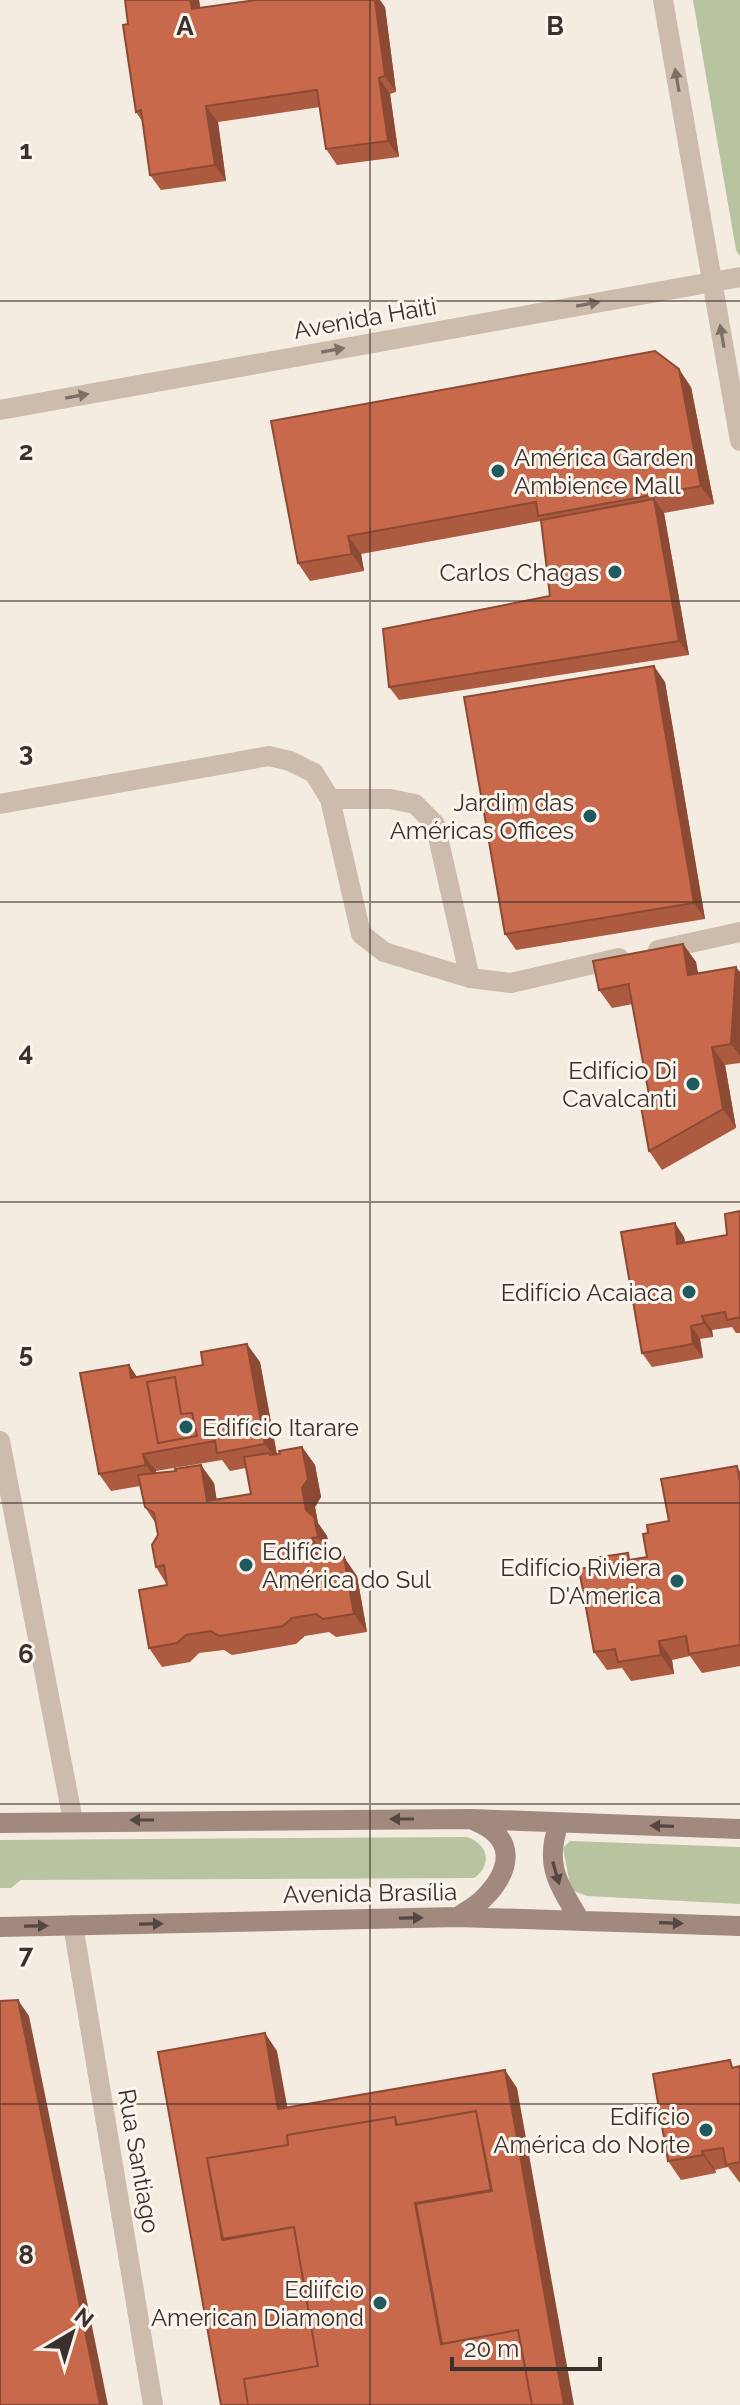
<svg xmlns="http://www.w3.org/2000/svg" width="740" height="2405" font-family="Raleway,sans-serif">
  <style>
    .green { fill: #b8c4a0 }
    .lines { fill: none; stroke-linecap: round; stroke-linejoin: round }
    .lane { stroke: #cdbbac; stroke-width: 20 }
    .street { stroke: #cdbbac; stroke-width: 20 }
    .secondary { stroke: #a18a7d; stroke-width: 20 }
    .wall { fill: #ac5a40; fill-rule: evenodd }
    .shaded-wall { fill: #8c4a34 }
    .building { fill: #c8694b; stroke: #8c4a34; stroke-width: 2; fill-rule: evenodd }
    .oneway { fill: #7d6f65 }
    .oneway2 { fill: #544640 }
    .grid { fill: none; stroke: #3b302b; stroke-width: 2; stroke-opacity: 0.55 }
    .poi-dot { fill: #1f5a5e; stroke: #fbf5ee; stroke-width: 3 }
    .labels { text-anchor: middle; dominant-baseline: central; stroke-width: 6; stroke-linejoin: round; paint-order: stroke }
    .street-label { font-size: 24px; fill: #3b302b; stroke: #fbf5ee }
    .poi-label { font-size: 24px; fill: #3b302b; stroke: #fbf5ee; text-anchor: end }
    .grid-label { font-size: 26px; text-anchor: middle; font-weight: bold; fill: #3b302b; stroke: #fbf5ee; stroke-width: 6; stroke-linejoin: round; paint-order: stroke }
  </style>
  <rect width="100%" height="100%" fill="#f4ebe1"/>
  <!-- green -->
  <path class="green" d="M693,0H740V256L736,250Z
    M467,1837C488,1844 493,1865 474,1878L21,1880L11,1888H0V1840Z
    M570,1841L740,1847V1904L587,1896L571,1890L563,1848Z"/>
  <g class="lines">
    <!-- lane -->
    <path class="lane" d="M330,799H390L415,804L435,824L470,978
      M0,804L269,756L290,761L314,773L330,799L361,934L384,952L470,978L511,983L619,958
      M658,950L740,932"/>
    <!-- street -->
    <path class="street" d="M663,0L740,441
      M0,410L740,277
      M0,1441L73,1821
      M73,1925L153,2405"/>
    <!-- secondary -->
    <path class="secondary" d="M0,1823L471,1819L740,1829
      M559,1823C544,1865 558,1883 579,1919
      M458,1917C466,1911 476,1906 483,1899C512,1870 517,1838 475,1821
      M0,1927L458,1917L740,1926"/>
  </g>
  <!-- wall -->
  <path class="wall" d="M199,0L200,8L385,7L396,92L390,94L399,157L337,165L326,149L320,107L218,122L226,181L161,190L150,175L142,121L136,112L128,24Z
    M691,387L714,504L664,513L689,655L399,700L389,687L550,596L541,521L361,554L364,571L310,581L298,563L271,421Z
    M665,682L705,919L516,950L505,934Z
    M683,944L696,962L698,973L740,972V1063L725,1065L736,1128L662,1170L649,1151L650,1100L633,1004L612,1008L599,990Z
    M740,1211V1333H736L732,1327L712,1330L713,1337L700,1339L703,1358L652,1367L642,1353L684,1237L685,1242L727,1235Z
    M260,1362L277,1454L302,1447L315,1465L321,1497L315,1507L318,1523L327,1536L331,1555L325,1556V1560L357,1576L367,1632L336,1637L329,1632L305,1636L296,1644L232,1655L224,1650L199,1653L190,1662L162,1667L149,1648L167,1585L156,1567L158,1535L156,1524L145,1507L140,1486L111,1491L99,1474L129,1365L137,1377ZM222,1460L230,1471L246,1468L251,1494L216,1499L214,1483L156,1473V1471Z
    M740,1470V1666L702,1673L690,1656L672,1660L674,1674L631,1681L622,1668L607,1670L594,1652L633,1559L647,1557L669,1521Z
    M740,2066V2183L728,2167L715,2170L716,2173L681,2180L668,2161L735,2067Z"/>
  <!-- shaded-wall -->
  <path class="shaded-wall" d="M190,0H199L203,25L192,9Z
    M372,0H380L385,7L396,92L385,76Z
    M379,78L390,94L399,157L388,141Z
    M206,106L218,122L226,181L215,165Z
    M679,369L691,387L714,504L701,486Z
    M654,499L664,513L689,655L679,641Z
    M348,536L361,554L364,571L352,554Z
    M654,666L665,682L705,919L694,903Z
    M683,944L696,962L701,993L688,975Z
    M736,967L740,972V1056L731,1044Z
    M712,1047L725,1065L736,1128L723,1109Z
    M675,1223L684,1237L687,1257L677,1244Z
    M702,1316L712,1330L713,1337L704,1323Z
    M691,1326L700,1339L703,1358L693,1344Z
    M247,1344L260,1362L278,1462L265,1444Z
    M129,1365L141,1383L131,1378Z
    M302,1447L315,1465L321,1497L315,1507L318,1523L327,1536L331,1555L318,1537L306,1510L302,1488Z
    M143,1454L156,1471L158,1482L146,1465Z
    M201,1465L214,1483L220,1519L207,1501Z
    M312,1538L325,1556L329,1581L316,1562Z
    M344,1557L357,1576L367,1632L354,1614Z
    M659,1641L672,1660L674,1674L661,1655Z
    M18,2000L29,2016L108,2405H100Z
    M265,2033L277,2051L291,2127L278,2109Z
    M505,2070L517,2088L574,2405H564Z
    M702,2151L715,2170L716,2173L703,2155Z"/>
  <!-- building -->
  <path class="building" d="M125,0H190L192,9L256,0H375L385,76L379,78L388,141L326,149L317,90L206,106L215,165L150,175L141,110L136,112L123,25L128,24Z
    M655,351L679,369L701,486L538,516L536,502L348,536L352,554L298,563L271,421Z
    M654,499L679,641L389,687L383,629L550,596L541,520Z
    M654,666L694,903L505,934L464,697Z
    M683,944L688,975L736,967L731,1044L712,1047L723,1109L649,1151L640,1101L650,1100L629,987V984L599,990L593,961Z
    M740,1211V1319V1317L727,1320L725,1312L702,1316L704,1323L691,1326L693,1344L642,1353L621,1232L675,1223L677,1244L727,1235L725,1214Z
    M247,1344L265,1444L217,1453L215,1441L143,1454L146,1465L99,1474L80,1373L129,1365L131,1378L203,1365L201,1352ZM175,1377L181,1414L192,1413L197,1436L158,1443L147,1382Z
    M175,1377L181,1414L192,1413L197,1436L158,1443L147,1382Z
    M302,1447L308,1479L302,1488L306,1510L314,1517L318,1537L312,1538L316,1562L344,1557L354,1614L323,1619L316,1614L292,1618L283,1626L219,1636L211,1631L186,1635L177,1643L149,1648L139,1590L167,1585L164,1565L156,1567L152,1545L158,1535L154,1513L145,1507L138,1475L176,1471L175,1469L201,1465L207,1501L251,1494L244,1457L269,1453L270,1455L280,1454L279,1451Z
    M737,1466L740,1482V1645L689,1654L686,1636L659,1641L661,1655L618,1662L615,1649L594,1652L579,1569L602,1565L600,1557L628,1553L629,1560L647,1557L643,1534L648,1533L647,1525L669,1521L661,1479Z
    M18,2000L100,2405H0V2001Z
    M265,2033L278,2109L505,2070L564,2405H532L518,2330L442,2344L416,2204L492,2191L476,2111L397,2125L395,2117L287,2135L288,2145L207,2158L223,2240L294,2227L318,2366L244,2379L248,2405H221L158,2052Z
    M730,2060L732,2068L740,2066V2162L726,2165L723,2148L702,2151L703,2155L668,2161L653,2074Z
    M476,2111L491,2190L415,2203L441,2344L518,2330L532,2405H248L244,2379L318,2366L294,2227L222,2239L207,2158L288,2145L287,2135L395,2117L396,2125Z"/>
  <!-- one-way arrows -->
  <defs><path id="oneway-solid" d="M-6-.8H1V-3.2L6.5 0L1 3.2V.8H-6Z" transform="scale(2)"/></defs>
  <g class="oneway">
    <use href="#oneway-solid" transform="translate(677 80) rotate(-100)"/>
    <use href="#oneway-solid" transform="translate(588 304) rotate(-10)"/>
    <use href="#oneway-solid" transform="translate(722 336) rotate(-100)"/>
    <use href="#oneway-solid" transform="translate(333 350) rotate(-10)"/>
    <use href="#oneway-solid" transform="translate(77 396) rotate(-10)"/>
  </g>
  <g class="oneway2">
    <use href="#oneway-solid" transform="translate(402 1819) rotate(180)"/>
    <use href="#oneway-solid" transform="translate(142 1820) rotate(180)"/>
    <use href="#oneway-solid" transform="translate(662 1826) rotate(-178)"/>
    <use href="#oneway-solid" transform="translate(556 1873) rotate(74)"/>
    <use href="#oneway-solid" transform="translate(411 1918) rotate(-1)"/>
    <use href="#oneway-solid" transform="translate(671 1923) rotate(2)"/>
    <use href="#oneway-solid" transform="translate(151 1924) rotate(-1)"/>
    <use href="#oneway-solid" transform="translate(36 1926) rotate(-1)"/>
  </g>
  <!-- grid -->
  <path class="grid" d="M370,0V2405M0,301H740M0,601H740M0,902H740M0,1202H740M0,1503H740M0,1804H740M0,2104H740"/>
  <!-- markers -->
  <g class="poi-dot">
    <circle cx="498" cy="471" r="8"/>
    <circle cx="615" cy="572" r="8"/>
    <circle cx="590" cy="816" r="8"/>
    <circle cx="693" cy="1084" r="8"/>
    <circle cx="689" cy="1292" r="8"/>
    <circle cx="186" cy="1427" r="8"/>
    <circle cx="246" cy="1565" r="8"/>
    <circle cx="677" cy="1581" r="8"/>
    <circle cx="706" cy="2130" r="8"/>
    <circle cx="380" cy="2303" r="8"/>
  </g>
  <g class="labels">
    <!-- street labels -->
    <g class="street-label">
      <text transform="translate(365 318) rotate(-10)">Avenida Haiti</text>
      <text transform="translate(370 1893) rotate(-1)">Avenida Brasília</text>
      <text transform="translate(139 2161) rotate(80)">Rua Santiago</text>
    </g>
    <!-- poi labels -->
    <g class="poi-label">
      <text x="514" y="457" text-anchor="start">América Garden<tspan x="514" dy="28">Ambience Mall</tspan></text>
      <text x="599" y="572">Carlos Chagas</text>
      <text x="574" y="802">Jardim das<tspan x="574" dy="28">Américas Offices</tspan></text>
      <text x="677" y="1070">Edifício Di<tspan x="677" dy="28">Cavalcanti</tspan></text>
      <text x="673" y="1292">Edifício Acaiaca</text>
      <text x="202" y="1427" text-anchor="start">Edifício Itarare</text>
      <text x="262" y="1551" text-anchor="start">Edifício<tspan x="262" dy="28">América do Sul</tspan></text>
      <text x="661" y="1567">Edifício Riviera<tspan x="661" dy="28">D'America</tspan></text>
      <text x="690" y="2116">Edifício<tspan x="690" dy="28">América do Norte</tspan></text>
      <text x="364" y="2289">Ediífcio<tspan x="364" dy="28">American Diamond</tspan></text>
    </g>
  </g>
  <g class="grid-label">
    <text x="185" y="35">A</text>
    <text x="555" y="35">B</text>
    <text x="26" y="159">1</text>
    <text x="26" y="460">2</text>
    <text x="26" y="761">3</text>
    <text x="26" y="1061">4</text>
    <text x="26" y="1362">5</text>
    <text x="26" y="1663">6</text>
    <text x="26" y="1963">7</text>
    <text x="26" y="2264">8</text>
  </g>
  <!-- north arrow -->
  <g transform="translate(72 2333) rotate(38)" stroke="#fbf5ee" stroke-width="6" paint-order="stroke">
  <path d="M0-6L14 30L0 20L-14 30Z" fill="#3b302b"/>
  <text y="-12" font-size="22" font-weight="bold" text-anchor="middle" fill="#3b302b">N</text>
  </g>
  <!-- scale -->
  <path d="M452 2357v12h148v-12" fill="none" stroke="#3b302b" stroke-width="4"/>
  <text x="464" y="2357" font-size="24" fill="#3b302b" stroke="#fbf5ee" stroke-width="6" paint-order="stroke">20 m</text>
</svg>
